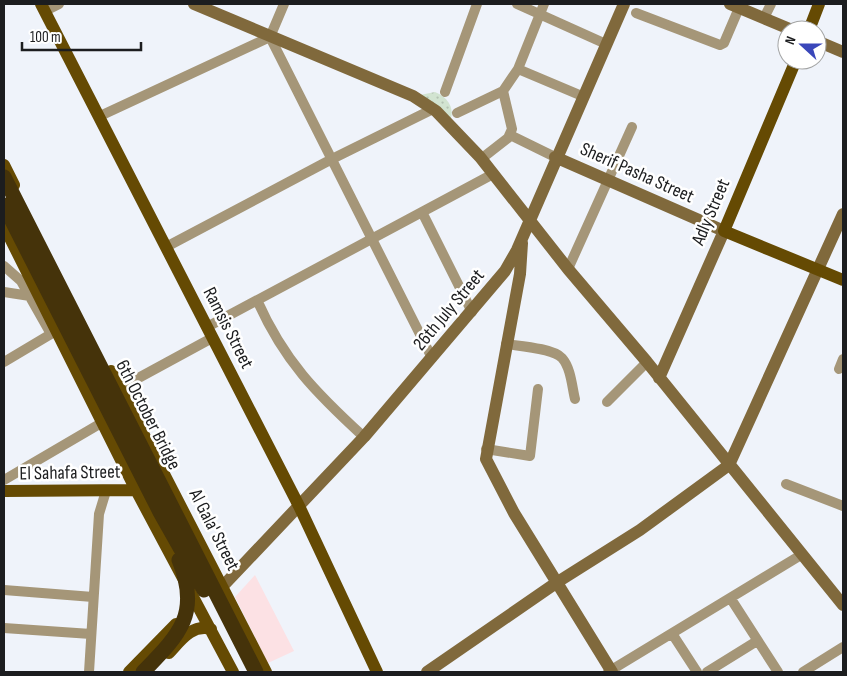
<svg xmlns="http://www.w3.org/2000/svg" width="847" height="676" font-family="'Sofia Sans Condensed',sans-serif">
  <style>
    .education { fill: #fce1e4 }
    .grass { fill: url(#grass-dots) }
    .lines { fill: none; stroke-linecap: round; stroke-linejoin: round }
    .street { stroke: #a59678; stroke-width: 10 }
    .secondary { stroke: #80693c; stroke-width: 12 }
    .primary { stroke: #654a03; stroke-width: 12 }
    .highway-bridge { stroke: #45330a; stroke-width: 15 }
    .labels { text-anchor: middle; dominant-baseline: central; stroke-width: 5; stroke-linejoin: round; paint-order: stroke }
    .street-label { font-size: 19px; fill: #1c1d1f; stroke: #fff }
  </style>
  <defs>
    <pattern id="grass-dots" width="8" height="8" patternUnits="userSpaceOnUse" patternTransform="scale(1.25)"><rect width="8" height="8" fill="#d2e4d1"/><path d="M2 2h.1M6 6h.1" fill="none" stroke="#b4c3b3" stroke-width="1.8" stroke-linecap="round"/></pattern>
  </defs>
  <rect width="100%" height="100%" fill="#eff3fa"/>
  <!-- education -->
  <path class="education" d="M255,575L294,651L268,663L235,597Z"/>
  <!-- grass -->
  <path class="grass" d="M435,92C447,97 454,106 451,119L420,95Z"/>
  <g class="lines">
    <!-- street -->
    <path class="street" d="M517,4L606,44
      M45,11L59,4
      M636,13L720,45L724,43L739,8
      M764,18L771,4
      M270,37L432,358
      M518,69L582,96
      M445,92L477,4
      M457,113L503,91L518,69L544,4
      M100,116L270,37L284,4
      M510,135L555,157
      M481,159L508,138L512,129L503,91
      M422,212L472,312
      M166,247L332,159L433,109
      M4,266L21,281L51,334
      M568,269L632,127
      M4,292L30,296
      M257,300C284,361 316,393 364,437
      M207,327L493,174
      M506,344C519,346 553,348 562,358C571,368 572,387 575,399
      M4,362L56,331
      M839,369L843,359
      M120,388L212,338
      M607,402L647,362
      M486,449L530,456L538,389
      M4,480L103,422
      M786,484L843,506
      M4,590L93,597
      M731,599L778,672
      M4,628L91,634
      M673,635L697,672
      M89,672L99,514L106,491
      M608,672L801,555
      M707,672L757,641
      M803,672L843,647"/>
    <!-- secondary -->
    <path class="secondary" d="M194,4L413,96L436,111L480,157L568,269L647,362L843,605
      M730,4L792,30
      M817,41L843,52
      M555,157L724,231L659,378
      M522,243L520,274L486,459L514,513L612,672
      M222,587L364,437L505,271L517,250L624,4
      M427,672L556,583L640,530L729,465L843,214"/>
    <!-- primary -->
    <path class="primary" d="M41,4L299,506L377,672
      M809,30L819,4
      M796,60L724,231L843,280
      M4,165L14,185
      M4,226L136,490L233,672
      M111,371L266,672
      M4,491L136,490
      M169,653C181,640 192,624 211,629
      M129,672L176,624"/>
    <!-- highway-bridge -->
    <path class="highway-bridge" d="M4,177L256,672
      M4,205L160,512L204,590
      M143,672C179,635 201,614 179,560"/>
  </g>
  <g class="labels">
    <!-- street labels -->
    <g class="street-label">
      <text transform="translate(637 173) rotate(24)">Sherif Pasha Street</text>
      <text transform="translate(711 212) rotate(-67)">Adly Street</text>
      <text transform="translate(449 310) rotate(-50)">26th July Street</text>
      <text transform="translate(228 328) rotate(63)">Ramsis Street</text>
      <text transform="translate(148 415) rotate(63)">6th October Bridge</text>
      <text transform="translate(70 473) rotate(-1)">El Sahafa Street</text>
      <text transform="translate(214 530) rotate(63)">Al Gala' Street</text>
    </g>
  </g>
  <!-- border -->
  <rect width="847" height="676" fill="none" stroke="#1c1d1f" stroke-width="10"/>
  <!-- north arrow -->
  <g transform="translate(802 45) rotate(291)"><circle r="24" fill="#ffffff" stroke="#a4a5a5"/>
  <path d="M0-4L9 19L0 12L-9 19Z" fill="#3a47ba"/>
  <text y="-8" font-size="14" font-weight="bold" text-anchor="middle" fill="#1c1d1f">N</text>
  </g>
  <!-- scale -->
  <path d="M22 42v8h119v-8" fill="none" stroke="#1c1d1f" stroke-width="2.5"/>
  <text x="30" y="42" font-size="15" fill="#1c1d1f" stroke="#ffffff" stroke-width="4" paint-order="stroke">100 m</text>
</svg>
